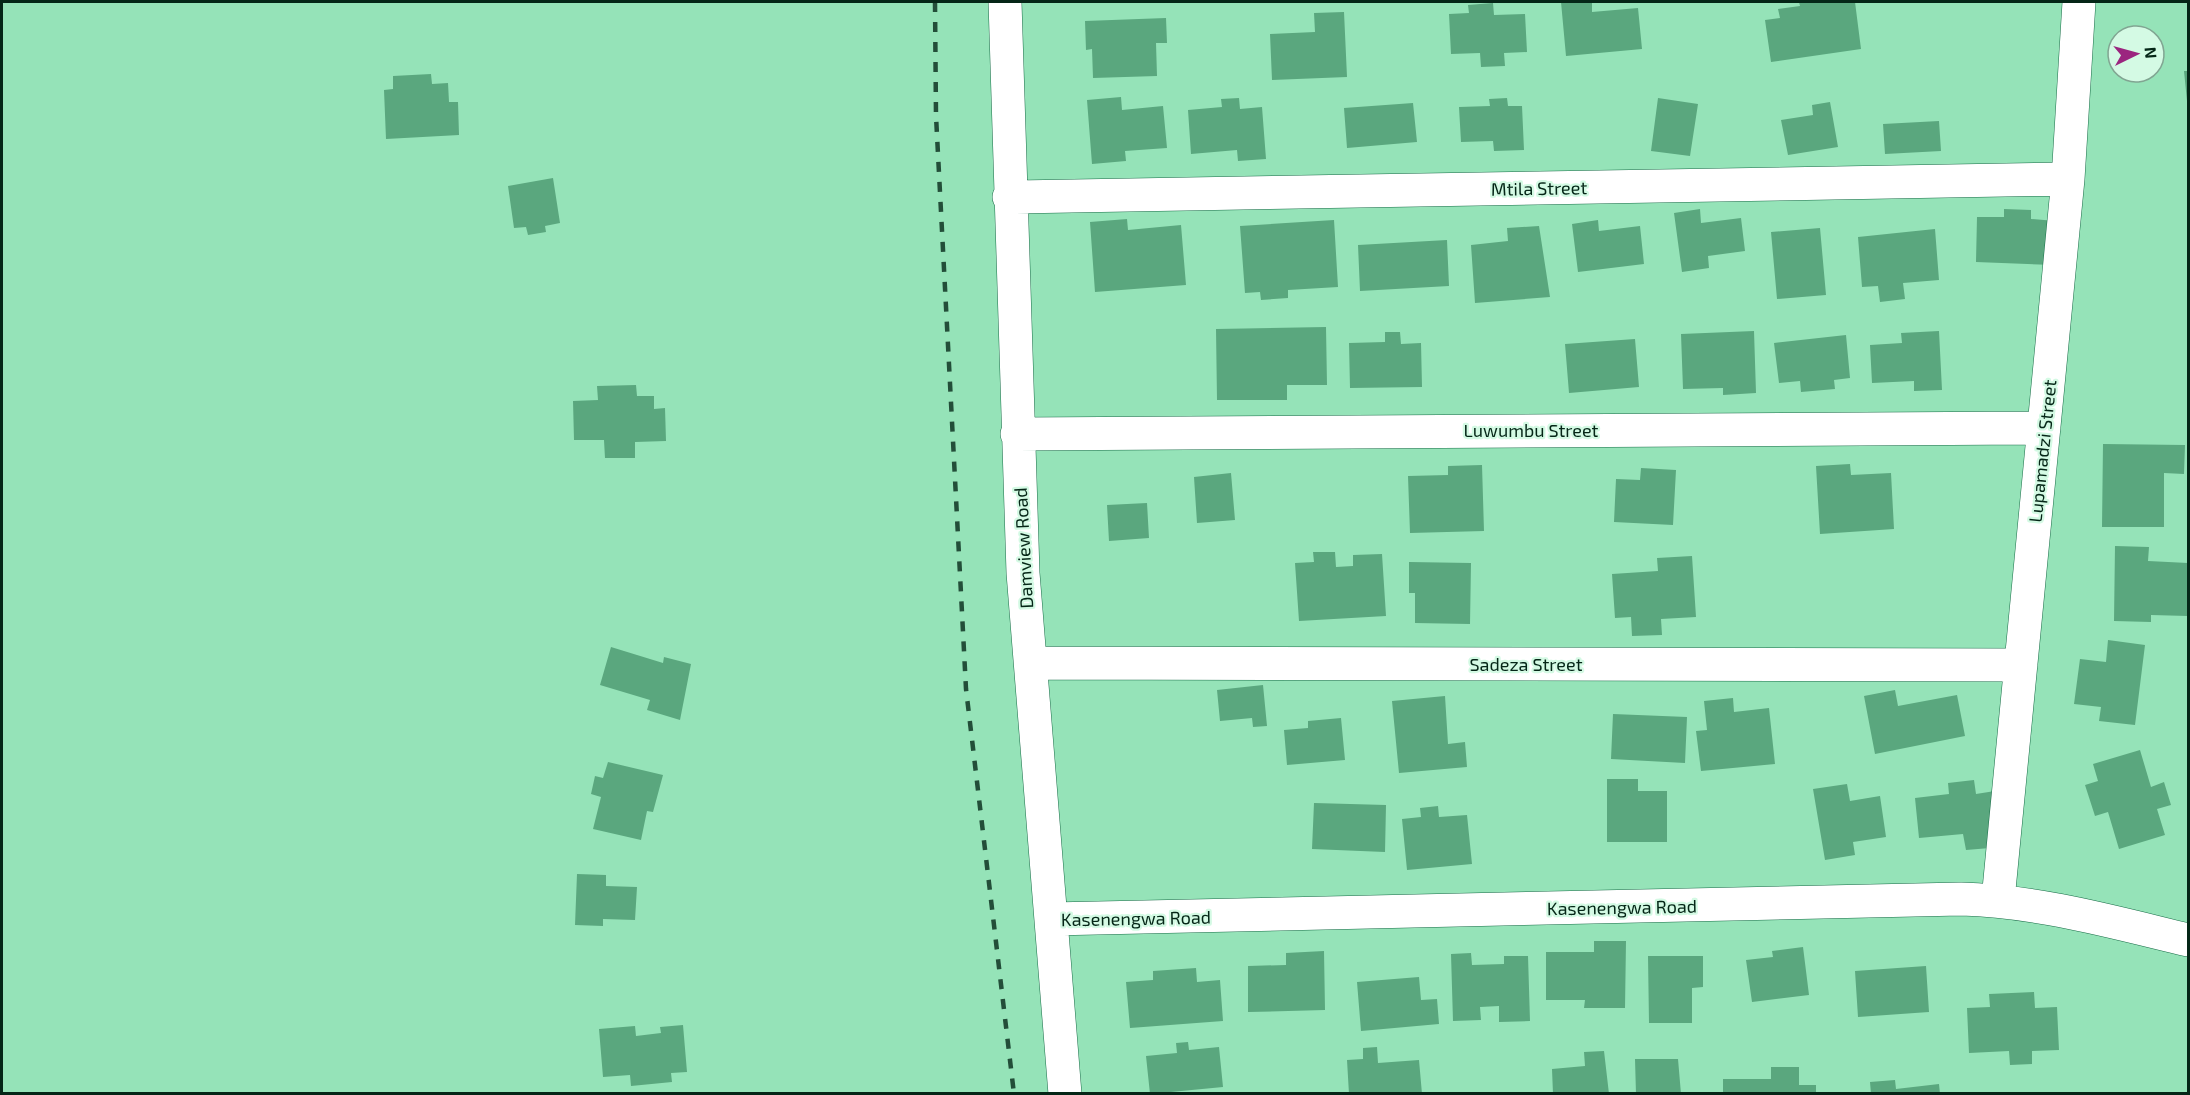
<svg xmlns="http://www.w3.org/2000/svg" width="2190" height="1095" font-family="'Exo 2',sans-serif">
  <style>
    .building { fill: #5aa77e }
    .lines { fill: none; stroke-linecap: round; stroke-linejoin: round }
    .minor-casing { stroke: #196d48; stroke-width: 34 }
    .minor { stroke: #fff; stroke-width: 33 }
    .rail { stroke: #234e39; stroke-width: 4.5; stroke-dasharray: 10 10; stroke-linecap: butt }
    .labels { text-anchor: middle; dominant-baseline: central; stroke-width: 4.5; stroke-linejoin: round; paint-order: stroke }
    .street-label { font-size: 18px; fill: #052617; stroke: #d4fae4 }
  </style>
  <rect width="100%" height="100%" fill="#95e3b8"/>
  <!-- building -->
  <path class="building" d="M1561,2H1592V12L1638,8L1642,49L1566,56Z
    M1799,2H1855L1861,49L1771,62L1765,20L1780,18L1778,9L1800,6Z
    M1493,3L1494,15L1525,14L1527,52L1504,53L1505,66L1481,67L1480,53L1451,54L1449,14L1469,13L1468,5Z
    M1344,12L1347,77L1272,80L1270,34L1315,32L1314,13Z
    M1166,18L1167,43H1156L1157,76L1093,78L1092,49L1086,50L1085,21Z
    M2184,71H2188V101H2187Z
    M431,74L432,84L448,83L449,102H458L459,135L386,139L384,90L393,89V76Z
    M1121,97L1122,110L1163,106L1167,148L1125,151L1126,161L1092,164L1087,100Z
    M1239,98L1240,109L1262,107L1266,159L1238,161L1237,150L1191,154L1188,110L1222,107L1221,99Z
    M1507,98L1508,106H1522L1524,150L1494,151L1493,141L1461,142L1459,107L1490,106L1489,99Z
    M1658,98L1698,104L1690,156L1651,151Z
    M1830,102L1838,147L1788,155L1781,120L1813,115L1812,105Z
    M1413,103L1417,142L1347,148L1344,108Z
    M1939,121L1941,151L1885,154L1883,124Z
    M553,178L560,223L545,226L546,232L528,235L526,227L514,228L508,186Z
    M1700,209L1701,223L1741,218L1745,251L1708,256L1709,268L1682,272L1674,213Z
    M2004,209L2031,210V219L2056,221L2054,265L1976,262L1977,217H2004Z
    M1127,219L1128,230L1181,225L1186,285L1095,292L1090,222Z
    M1334,220L1338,287L1288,290V298L1261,300L1260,292L1245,293L1240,226Z
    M1598,220L1599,231L1640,226L1644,264L1578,272L1572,224Z
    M1539,226L1550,297L1475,303L1471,245L1508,241L1507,228Z
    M1820,228L1826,295L1777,299L1771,232Z
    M1935,229L1939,280L1903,283L1905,299L1880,302L1878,286L1862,287L1858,237Z
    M1447,240L1449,286L1360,291L1358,245Z
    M1326,327L1327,385H1287V400H1217L1216,329Z
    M1754,331L1756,393L1723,395V388L1683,389L1681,334Z
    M1939,331L1942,390L1914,391V381L1872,383L1870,345L1902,343L1901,333Z
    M1385,332H1400L1401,344L1421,343L1422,387L1350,388L1349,343L1385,342Z
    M1846,335L1850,378L1834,380L1835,389L1801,392L1800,381L1779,383L1774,343Z
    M1635,339L1639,387L1569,393L1565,344Z
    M636,385L637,396H654V409L665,408L666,441L635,442V458H605L604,440H574L573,401L598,400L597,386Z
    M2103,444L2185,445L2184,474L2164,473V527H2102Z
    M1850,464L1851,475L1891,473L1894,529L1820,534L1816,466Z
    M1482,465L1484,531L1410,533L1408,476L1448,475V466Z
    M1641,468L1676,470L1673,525L1614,522L1616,479L1640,480Z
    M1231,473L1235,520L1197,523L1194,477Z
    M1147,503L1149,538L1109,541L1107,505Z
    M2115,546L2149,547L2148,561L2188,563V616L2151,615V622L2114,621Z
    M1313,552H1335L1336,567L1353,566V555L1382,554L1386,616L1299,621L1295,563L1314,562Z
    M1692,556L1696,617L1661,619L1662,635L1632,636L1631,617L1615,618L1612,574L1658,571L1657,558Z
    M1409,562L1471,563L1470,624L1415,623V593H1409Z
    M2108,640L2145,645L2135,725L2099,721L2101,707L2074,704L2080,659L2106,662Z
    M611,647L663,663L664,657L691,664L680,720L647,710L650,700L600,685Z
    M1263,685L1267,726L1253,727L1252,718L1220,721L1217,690Z
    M1895,690L1898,706L1957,695L1965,736L1875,754L1864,696Z
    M1445,696L1448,744L1465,742L1467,767L1399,773L1392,701Z
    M1733,698L1734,712L1769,708L1775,764L1701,771L1696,731L1707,730L1704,701Z
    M1613,714L1687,717L1685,763L1611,759Z
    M1341,718L1345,760L1287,765L1284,730L1308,728V721Z
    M2140,750L2151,787L2164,782L2171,805L2157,809L2165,835L2119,849L2108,812L2095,816L2085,785L2098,781L2093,764Z
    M608,762L663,775L653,812L647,811L641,840L593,829L601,797L591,794L595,776L603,778Z
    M1607,779H1638V791H1667V842H1607Z
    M1974,780L1976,794L1995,791L2002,847L1966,850L1963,834L1919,838L1915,798L1949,794L1948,783Z
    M1847,784L1850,801L1880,796L1886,837L1853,842L1855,855L1825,860L1813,789Z
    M1314,803L1386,805L1385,852L1312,849Z
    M1438,806L1439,817L1467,815L1472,864L1407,870L1402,819L1421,817L1420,808Z
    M577,874L606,875V886L637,887L635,920L603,919V926L575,925Z
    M1594,941H1626L1625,1008H1584L1585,1000H1546V952H1594Z
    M1803,947L1809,995L1752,1002L1746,960L1773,957L1772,951Z
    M1324,951L1325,1010L1248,1012V966L1286,965V953Z
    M1471,953L1472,965L1504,964V956H1528L1530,1021L1499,1022V1006L1480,1007L1481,1020L1453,1021L1451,954Z
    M1648,956H1703V987L1692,988V1023H1649Z
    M1926,966L1929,1012L1858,1017L1855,971Z
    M1196,968L1197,982L1220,980L1223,1021L1130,1028L1126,982L1153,980V971Z
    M1419,977L1421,1000L1437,999L1439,1024L1361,1031L1357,982Z
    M2034,992L2035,1008L2057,1007L2059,1050L2032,1051V1064L2010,1065L2009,1051L1969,1053L1967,1008L1990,1007L1989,994Z
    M683,1025L687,1072L671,1073L672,1082L631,1086L630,1075L603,1077L599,1029L635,1026L636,1036L661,1033L660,1027Z
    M1188,1042L1189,1050L1219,1047L1223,1087L1150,1094L1146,1056L1177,1053L1176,1043Z
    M1377,1047L1378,1063L1419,1060L1422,1094H1349L1347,1060L1363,1059V1048Z
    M1604,1051L1609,1094H1553L1552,1069L1585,1066L1584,1052Z
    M1635,1059H1678L1681,1094H1636Z
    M1771,1067H1799V1085H1816V1094H1723V1079H1771Z
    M1895,1080L1896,1089L1939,1084L1940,1094H1871L1870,1082Z"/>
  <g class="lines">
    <!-- minor casing -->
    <g class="minor-casing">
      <path id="minor" d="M1005,2L1023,573L1065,1094
        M1009,197L2068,179
        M1017,434L2044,428
        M1031,663L2021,665
        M1998,900L2068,179L2079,2
        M1051,919L1961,899C2038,901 2113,922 2188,940"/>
    </g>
    <!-- minor -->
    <use href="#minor" class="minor"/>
    <!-- rail -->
    <path class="rail" d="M935,2L936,116L966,689L1014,1094"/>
  </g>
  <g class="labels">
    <!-- street labels -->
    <g class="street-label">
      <text transform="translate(1539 188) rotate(-1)">Mtila Street</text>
      <text x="1531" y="430">Luwumbu Street</text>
      <text transform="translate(2042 451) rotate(-84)">Lupamadzi Street</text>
      <text transform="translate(1023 548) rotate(-93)">Damview Road</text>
      <text x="1526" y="664">Sadeza Street</text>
      <text transform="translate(1622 907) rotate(-1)">Kasenengwa Road</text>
      <text transform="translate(1136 918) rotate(-1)">Kasenengwa Road</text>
    </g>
  </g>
  <!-- border -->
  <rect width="2190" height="1095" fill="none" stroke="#052617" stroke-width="6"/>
  <!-- north arrow -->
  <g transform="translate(2136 54) rotate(85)"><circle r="28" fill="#d4fae4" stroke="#81a592" stroke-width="1.5"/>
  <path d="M0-4.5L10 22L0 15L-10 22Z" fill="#9b257f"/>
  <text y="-9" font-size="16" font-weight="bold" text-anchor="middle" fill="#052617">N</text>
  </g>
</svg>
